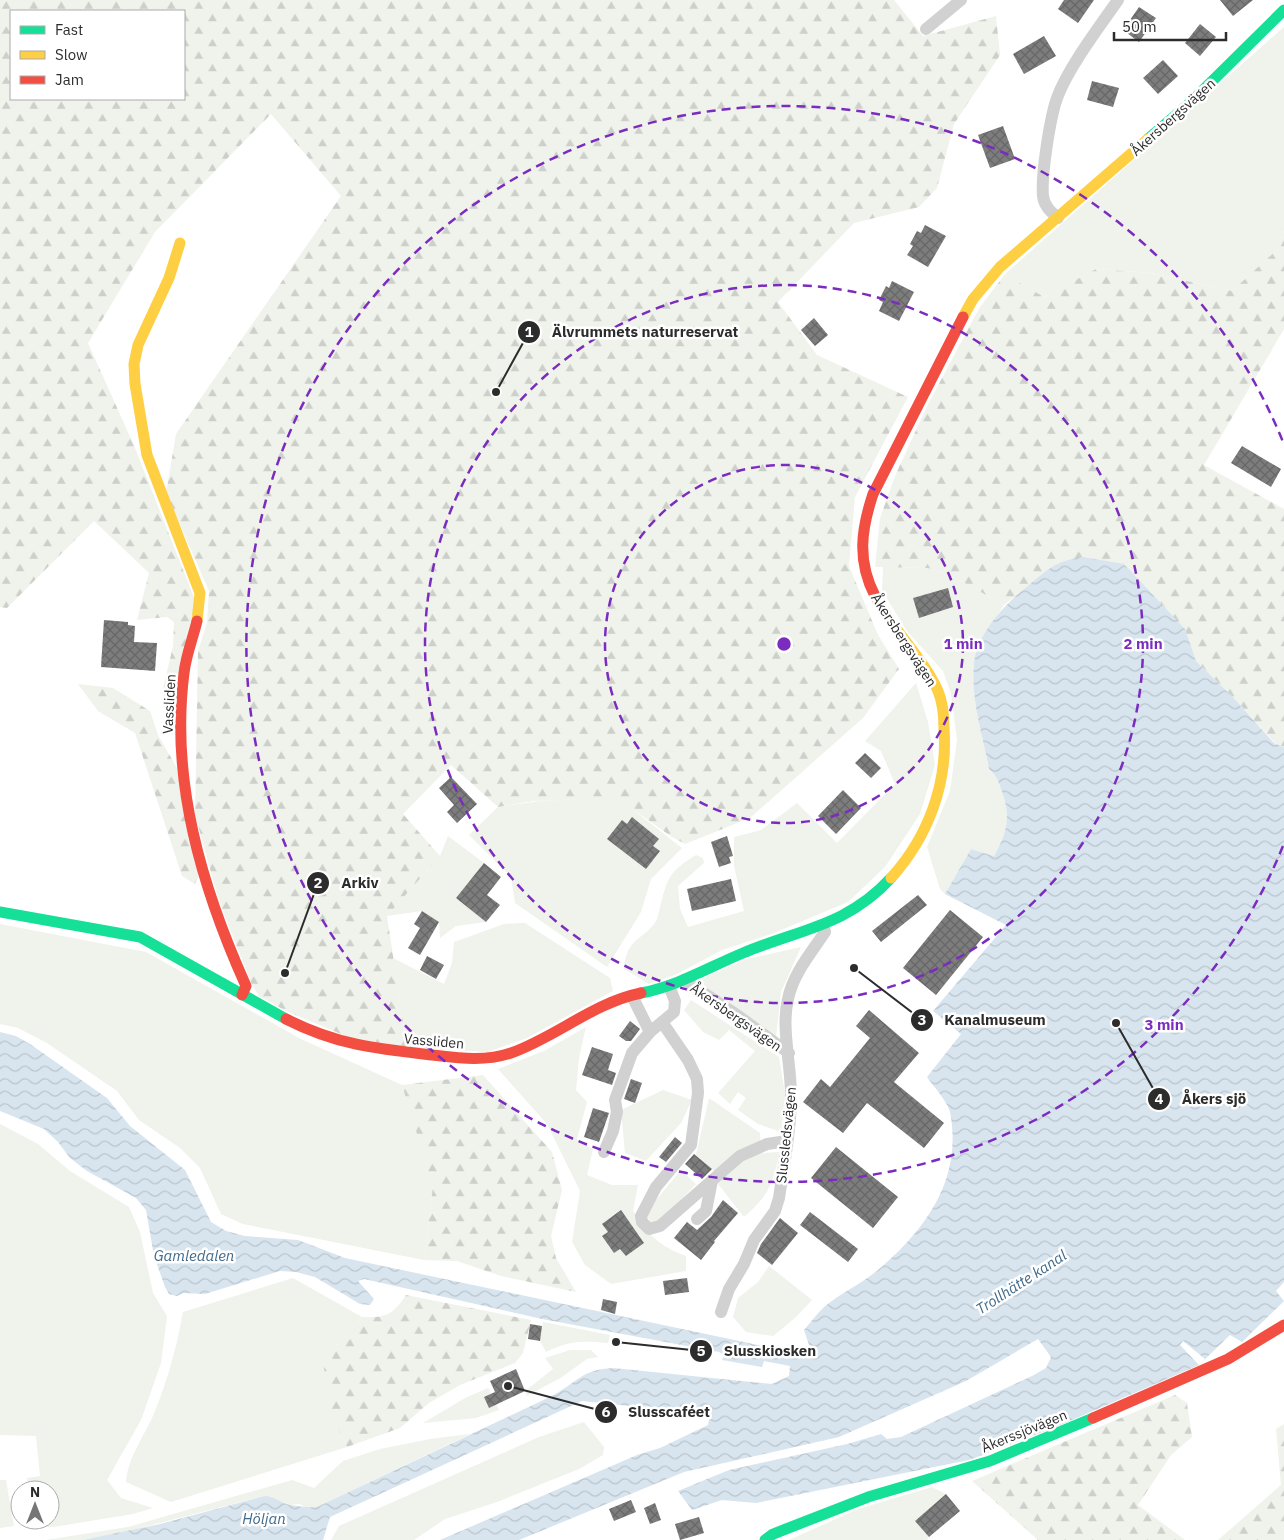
<svg xmlns="http://www.w3.org/2000/svg" width="1284" height="1540" font-family="'IBM Plex Sans',sans-serif">
  <style>
    .green { fill: #eff3eb }
    .forest { fill: url(#forest-firs); fill-rule: evenodd }
    .water { fill: url(#water-waves) }
    .pier { fill: #fff }
    .building { fill: url(#building-cross-hatch) }
    .lines { fill: none; stroke-linecap: round; stroke-linejoin: round }
    .street { stroke: #d1d1d1; stroke-width: 12 }
    .fast { stroke: #16e098; stroke-width: 11 }
    .slow { stroke: #ffcf43; stroke-width: 11 }
    .jam { stroke: #f24e42; stroke-width: 11 }
    .ring { fill: none; stroke: #7b2cbf; stroke-width: 2.5; stroke-dasharray: 9 6 }
    .labels { text-anchor: middle; dominant-baseline: central; stroke-width: 5; stroke-linejoin: round; paint-order: stroke }
    .street-label { font-size: 14px; fill: #2c2c2c; stroke: #fff }
    .water-label { font-size: 15px; font-style: italic; fill: #406a89; stroke: #fff }
    .centre { fill: #7b2cbf; stroke: #fff; stroke-width: 2.5 }
    .ring-label { font-size: 15px; text-anchor: middle; font-weight: bold; fill: #7b2cbf; stroke: #fff; stroke-width: 5; stroke-linejoin: round; paint-order: stroke }
    .leader { fill: none; stroke: #2c2c2c; stroke-width: 2 }
    .callout-dot { fill: #2c2c2c; stroke: #fff; stroke-width: 2 }
    .mark-label { font-size: 15px; text-anchor: middle; font-weight: bold; fill: #fff }
    .callout-label { font-size: 15px; text-anchor: middle; font-weight: bold; fill: #2c2c2c; stroke: #fff; stroke-width: 5; stroke-linejoin: round; paint-order: stroke }
  </style>
  <defs>
    <pattern id="forest-firs" width="22" height="20" patternUnits="userSpaceOnUse" patternTransform="scale(1.25)"><rect width="22" height="20" fill="#eff3eb"/><path d="M5 1l3.5 6h-7zM16 11l3.5 6h-7z" fill="#cdd0ca"/></pattern>
    <pattern id="water-waves" width="16" height="10" patternUnits="userSpaceOnUse" patternTransform="scale(1.25)"><rect width="16" height="10" fill="#d8e5ef"/><path d="M0 5q4-4 8 0t8 0" fill="none" stroke="#bac5cd"/></pattern>
    <pattern id="building-cross-hatch" width="8" height="8" patternUnits="userSpaceOnUse" patternTransform="scale(1.25)"><rect width="8" height="8" fill="#7d7d7d"/><path d="M0 0l8 8M0 8l8-8" fill="none" stroke="#676767"/></pattern>
  </defs>
  <rect width="100%" height="100%" fill="#fff"/>
  <!-- green -->
  <path class="green" d="M1284,27V230L1280,247L1232,291L1151,273L1096,269L1044,297L1005,274Z
    M883,567L928,568L961,581L1004,605C993,622 977,642 974,663C970,694 983,738 989,769C996,775 998,780 1001,789C1011,817 1008,831 994,856L971,849L945,894L940,889L927,847L950,791L957,740L951,694L943,671L906,630L882,590Z
    M916,683L928,722L935,765L920,814L885,867L848,902L774,933L722,950L675,975L649,984L624,969C626,936 646,940 657,919C659,913 660,905 662,900C668,874 674,869 696,855L703,858L704,863L678,886L680,909L688,927L744,911L734,866V837L761,830L797,803L837,843L895,784L881,751L865,741Z
    M617,797L682,848L651,879L641,912L607,967L515,903L511,877L469,835L498,807L540,801Z
    M448,836L484,863L456,898L486,922L456,926L440,938L439,922L422,911L387,916L440,856Z
    M525,923L610,978L613,991L527,1038L488,1052L407,1048L393,958L444,984L452,963L454,942L504,924Z
    M0,924L146,952L301,1039L402,1085L428,1121L433,1186L424,1260L243,1224L221,1214L200,1168L180,1148L139,1120L117,1091L47,1043L18,1028L0,1024Z
    M801,947L781,992L776,1037L695,982L747,959Z
    M691,1000L779,1057L785,1094L781,1132L758,1124L738,1110L746,1098L738,1092L730,1104L718,1093L755,1051L729,1030L719,1040L703,1032L684,1010Z
    M586,1027L579,1058L576,1090L587,1102L577,1139L593,1149L587,1175L612,1185H638L633,1211C650,1236 657,1245 686,1256V1271L611,1284L585,1265L572,1242L580,1191L547,1124L498,1069L544,1051Z
    M663,1090L692,1100L681,1123L646,1161L625,1153L621,1110Z
    M709,1098L760,1133V1142L714,1171L696,1155Z
    M0,1124L38,1144L70,1171L129,1207L140,1232L153,1293L167,1316L161,1363L141,1420L107,1480L121,1498L153,1508L133,1514L53,1527H42L38,1520H50V1490H29L27,1478L40,1476L36,1436L0,1435Z
    M780,1152C772,1185 770,1194 744,1217L718,1184C741,1160 746,1153 780,1152Z
    M681,1170L696,1184L659,1223L652,1225L647,1216L651,1206Z
    M769,1266L812,1300L795,1318L773,1336L746,1332L733,1317L738,1298L758,1282Z
    M293,1278L362,1317L336,1346L331,1415L347,1447L171,1502L126,1482C128,1456 145,1436 155,1411C168,1379 177,1346 183,1312Z
    M543,1322L610,1335L608,1343C582,1341 570,1340 546,1352L540,1341Z
    M570,1350H591L598,1357L587,1359L562,1377L527,1396L525,1391L553,1369L545,1358Z
    M488,1388L499,1410L476,1418L423,1423L465,1398Z
    M584,1422L604,1447L603,1455L579,1469L497,1502L445,1519L414,1540H331L339,1526L539,1437Z
    M470,1434L317,1507L306,1508L300,1504L290,1505L264,1496L117,1534L83,1540H46L128,1527L292,1480L314,1488L343,1461L380,1449L430,1439Z
    M0,1480H6L14,1526L0,1528Z
    M932,1487L946,1494L915,1521L929,1537L927,1540H789L858,1509Z"/>
  <!-- forest -->
  <path class="forest" d="M0,0H894L923,36L996,16L1000,55L954,124L937,188L919,207L854,223L778,302L817,355L908,397L855,497L849,566L878,635L899,669L863,718L750,818L685,844L672,837L617,798L533,801L498,807L451,765L403,814L440,856L387,916L407,1048L353,1039L288,1012L259,996L252,985L219,901L195,815L198,651L207,623L209,591L166,493L176,434L341,196L271,114L155,232L88,343L135,448L195,600L177,728L172,735L165,708L163,689L173,646L174,622L167,617L137,620L149,573L94,521L7,608L0,607ZM11,11H184V99H11Z
    M1284,230V329L1204,465L1284,509V747L1275,743L1232,696L1196,661L1191,650L1046,571L1004,605L961,581L928,568L875,567L880,518L895,476L927,406L980,307L1005,274L1044,297L1096,269L1151,273L1232,291L1280,247Z
    M78,684L113,688L150,711L158,735L177,768L200,872L195,884L182,876L135,733L98,711Z
    M483,1075L552,1152L562,1190L551,1236L556,1258L576,1292L501,1276L457,1261L424,1260L433,1186L402,1085Z
    M406,1295L531,1320L523,1353L515,1363L460,1385L429,1403L400,1428L347,1447L331,1415L324,1368L336,1346L362,1317C386,1318 393,1315 406,1295Z
    M1175,1395L1187,1403L1192,1437L1171,1455L1138,1505L1185,1540H1038L972,1481Z
    M1284,1424V1540H1218L1281,1485L1276,1429Z"/>
  <!-- water -->
  <path class="water" d="M1083,557L1124,564L1185,629L1196,661L1232,696L1274,743L1284,747V1282L1276,1291L1284,1301L1242,1342L1230,1335L1199,1365L1056,1427L969,1460L756,1503L722,1500L692,1510L678,1491L729,1470L847,1444L881,1434L887,1439L901,1437L1034,1375L1046,1368L1051,1357L1038,1339L966,1381L839,1437L684,1472L519,1540H440L637,1455L660,1448L708,1425L709,1419L696,1413L582,1401L330,1517L323,1540H83L160,1524L264,1496C275,1496 280,1503 290,1505C299,1506 308,1508 317,1507L554,1395C580,1380 581,1370 613,1368L772,1384L789,1376L790,1366L764,1361L762,1367L722,1360L724,1355L719,1352L542,1319L364,1279L358,1281L374,1299L370,1305L360,1304L315,1277L296,1272L280,1271L205,1294L183,1293L177,1296L169,1294L165,1287L154,1256L146,1210L136,1198L87,1171L70,1158L58,1142L44,1129L0,1111V1032L16,1036L30,1044L107,1098L130,1126L185,1170L211,1222L226,1231L245,1236L298,1240L345,1258L805,1355L809,1345L804,1330C810,1323 817,1314 824,1307C841,1293 861,1284 878,1270C926,1229 963,1179 950,1112C947,1101 934,1087 927,1077L961,1034L933,1011L1006,925L945,894L971,849L994,856C1008,831 1011,816 1001,789C998,780 996,775 989,769C983,736 970,698 974,663C977,635 1003,606 1024,589C1046,571 1054,561 1083,557Z"/>
  <!-- pier -->
  <path class="pier" d="M1183,1341L1205,1359L1199,1365L1180,1345Z"/>
  <!-- building -->
  <path class="building" d="M1064,0H1094L1078,23L1058,9Z
    M1220,0H1253L1233,16Z
    M1139,7L1156,18L1139,42L1123,30Z
    M1200,24L1216,37L1200,56L1185,43Z
    M1044,36L1056,56L1024,74L1013,54Z
    M1163,60L1178,76L1158,94L1143,78Z
    M1092,81L1119,88L1113,107L1087,100Z
    M1003,126L1015,159L990,168L978,135Z
    M925,225L946,236L928,267L907,255L913,246L910,244L917,231L921,233Z
    M892,281L914,292L899,321L879,311L883,302L879,300L886,286L889,288Z
    M814,318L828,335L815,346L801,330Z
    M1242,446L1281,469L1271,487L1231,463Z
    M948,588L953,607L919,618L913,598Z
    M104,620L128,622V625L135,626L134,642L157,643L155,671L101,667Z
    M865,753L881,768L871,778L855,763Z
    M451,777L477,804L457,823L447,812L454,805L439,788Z
    M843,790L861,808L836,834L818,816Z
    M632,817L659,839L653,846L660,851L646,869L607,839L622,820L627,824Z
    M727,836L733,856L729,857L731,863L719,867L711,842Z
    M484,863L501,877L487,895L500,905L486,922L456,898Z
    M731,879L736,901L692,911L687,889Z
    M918,895L927,905L881,942L872,931Z
    M950,910L983,937L936,995L903,968Z
    M422,911L439,922L420,955L408,948L420,928L414,924Z
    M427,956L444,965L436,979L420,970Z
    M869,1010L919,1053L894,1082L944,1123L924,1148L867,1103L843,1133L803,1102L821,1079L830,1087L870,1038L856,1026Z
    M630,1021L640,1029L631,1041H626L619,1036Z
    M592,1047L613,1054L608,1070L616,1073L612,1085L582,1075Z
    M631,1079L642,1083L635,1103L624,1099Z
    M593,1108L609,1113L599,1142L584,1137Z
    M675,1137L682,1143L666,1162L659,1157Z
    M836,1147L898,1197L873,1228L811,1178Z
    M694,1154L712,1169L702,1179L685,1164Z
    M723,1200L738,1213L714,1241L715,1242L701,1260L674,1238L687,1222L697,1230L711,1217Z
    M621,1210L644,1243L626,1256L620,1249L614,1253L602,1236L608,1232L602,1224Z
    M810,1212L858,1249L848,1262L800,1225Z
    M780,1218L798,1233L772,1265L757,1253L761,1244Z
    M687,1278L689,1292L665,1295L663,1281Z
    M603,1299L617,1302L615,1314L601,1310Z
    M530,1324L542,1326L540,1341L528,1339Z
    M516,1369L525,1391L489,1408L484,1397L495,1392L490,1381Z
    M946,1494L960,1511L929,1537L915,1521Z
    M631,1500L636,1512L614,1521L609,1509Z
    M655,1503L661,1520L650,1524L644,1508Z
    M699,1517L704,1533L680,1540L675,1524Z"/>
  <g class="lines">
    <!-- street -->
    <path class="street" d="M926,29L961,0
      M1058,218C1051,212 1044,206 1043,196C1041,175 1050,118 1057,98C1068,68 1099,27 1118,0
      M684,980L737,1015L789,1053
      M632,996L650,1032
      M662,1022L688,1060L697,1079L698,1093L691,1145L656,1187L641,1216L642,1222L649,1229L660,1226L740,1156L767,1144L787,1141
      M604,1152L613,1131L617,1112L615,1100L632,1053L650,1032L674,1012L675,1001L669,986
      M697,1219L706,1211L712,1180
      M721,1312L729,1289L744,1264L754,1240L775,1211L779,1198C784,1164 791,1129 791,1095C791,1065 781,1027 788,999C793,974 811,953 825,932L823,925"/>
    <!-- fast -->
    <path class="fast" d="M1148,139L1190,103L1284,10
      M0,912L140,937L286,1019
      M641,993C678,986 709,967 743,953C800,929 847,926 891,878
      M765,1540L773,1534L868,1497L990,1461L1093,1418"/>
    <!-- slow -->
    <path class="slow" d="M180,243L169,278L138,345L134,364L135,384L147,455L200,593L197,621
      M963,317L973,299L1000,267L1148,139
      M875,596C892,629 924,659 938,691C943,703 944,716 944,729C948,784 928,837 891,878"/>
    <!-- jam -->
    <path class="jam" d="M875,596C857,561 861,530 873,494L963,317
      M197,621C193,638 186,655 184,673C170,781 202,888 246,986L242,995
      M286,1019C337,1045 377,1049 432,1055C458,1058 485,1062 511,1053C556,1037 593,1003 641,993
      M1093,1418L1228,1359L1284,1325"/>
  </g>
  <!-- distance rings -->
  <g class="ring">
    <circle cx="784" cy="644" r="179"/>
    <circle cx="784" cy="644" r="359"/>
    <path d="M1283 846A538 538 0 1 1 1283 442"/>
  </g>
  <g class="labels">
    <!-- street labels -->
    <g class="street-label">
      <text transform="translate(1173 117) rotate(-42)">Åkersbergsvägen</text>
      <text transform="translate(904 640) rotate(57)">Åkersbergsvägen</text>
      <text transform="translate(169 704) rotate(-87)">Vassliden</text>
      <text transform="translate(736 1017) rotate(35)">Åkersbergsvägen</text>
      <text transform="translate(434 1041) rotate(5)">Vassliden</text>
      <text transform="translate(786 1135) rotate(-84)">Slussledsvägen</text>
      <text transform="translate(1024 1431) rotate(-22)">Åkerssjövägen</text>
    </g>
    <!-- water labels -->
    <g class="water-label">
      <text x="194" y="1255">Gamledalen</text>
      <text transform="translate(1021 1282) rotate(-33)">Trollhätte kanal</text>
      <text x="264" y="1518">Höljan</text>
    </g>
  </g>
  <circle cx="784" cy="644" r="8" class="centre"/>
  <g class="ring-label">
    <text x="963" y="649">1 min</text>
    <text x="1143" y="649">2 min</text>
    <text x="1164" y="1030">3 min</text>
  </g>
  <!-- callouts -->
  <path class="leader" d="M496 392L529 332M285 973L318 883M854 968L922 1020M1116 1023L1159 1099M616 1342L701 1351M508 1386L606 1412"/>
  <g class="callout-dot">
    <circle cx="496" cy="392" r="5"/>
    <circle cx="285" cy="973" r="5"/>
    <circle cx="854" cy="968" r="5"/>
    <circle cx="1116" cy="1023" r="5"/>
    <circle cx="616" cy="1342" r="5"/>
    <circle cx="508" cy="1386" r="5"/>
    <circle cx="529" cy="332" r="12"/>
    <circle cx="318" cy="883" r="12"/>
    <circle cx="922" cy="1020" r="12"/>
    <circle cx="1159" cy="1099" r="12"/>
    <circle cx="701" cy="1351" r="12"/>
    <circle cx="606" cy="1412" r="12"/>
  </g>
  <g class="mark-label">
    <text x="529" y="337">1</text>
    <text x="318" y="888">2</text>
    <text x="922" y="1025">3</text>
    <text x="1159" y="1104">4</text>
    <text x="701" y="1356">5</text>
    <text x="606" y="1417">6</text>
  </g>
  <g class="callout-label">
    <text x="645" y="337">Älvrummets naturreservat</text>
    <text x="360" y="888">Arkiv</text>
    <text x="995" y="1025">Kanalmuseum</text>
    <text x="1214" y="1104">Åkers sjö</text>
    <text x="770" y="1356">Slusskiosken</text>
    <text x="669" y="1417">Slusscaféet</text>
  </g>
  <!-- legend -->
  <rect x="10" y="10" width="175" height="90" fill="#ffffff" stroke="#ababab"/>
  <rect x="20" y="26" width="25" height="8" fill="#16e098" stroke="#ababab"/>
  <text x="55" y="35" font-size="15" fill="#2c2c2c">Fast</text>
  <rect x="20" y="51" width="25" height="8" fill="#ffcf43" stroke="#ababab"/>
  <text x="55" y="60" font-size="15" fill="#2c2c2c">Slow</text>
  <rect x="20" y="76" width="25" height="8" fill="#f24e42" stroke="#ababab"/>
  <text x="55" y="85" font-size="15" fill="#2c2c2c">Jam</text>
  <!-- north arrow -->
  <g transform="translate(35 1505)"><circle r="24" fill="#ffffff" stroke="#ababab"/>
  <path d="M0-4L9 19L0 12L-9 19Z" fill="#767676"/>
  <text y="-8" font-size="14" font-weight="bold" text-anchor="middle" fill="#2c2c2c">N</text>
  </g>
  <!-- scale -->
  <path d="M1114 32v8h112v-8" fill="none" stroke="#2c2c2c" stroke-width="2.5"/>
  <text x="1122" y="32" font-size="15" fill="#2c2c2c" stroke="#ffffff" stroke-width="4" paint-order="stroke">50 m</text>
</svg>
